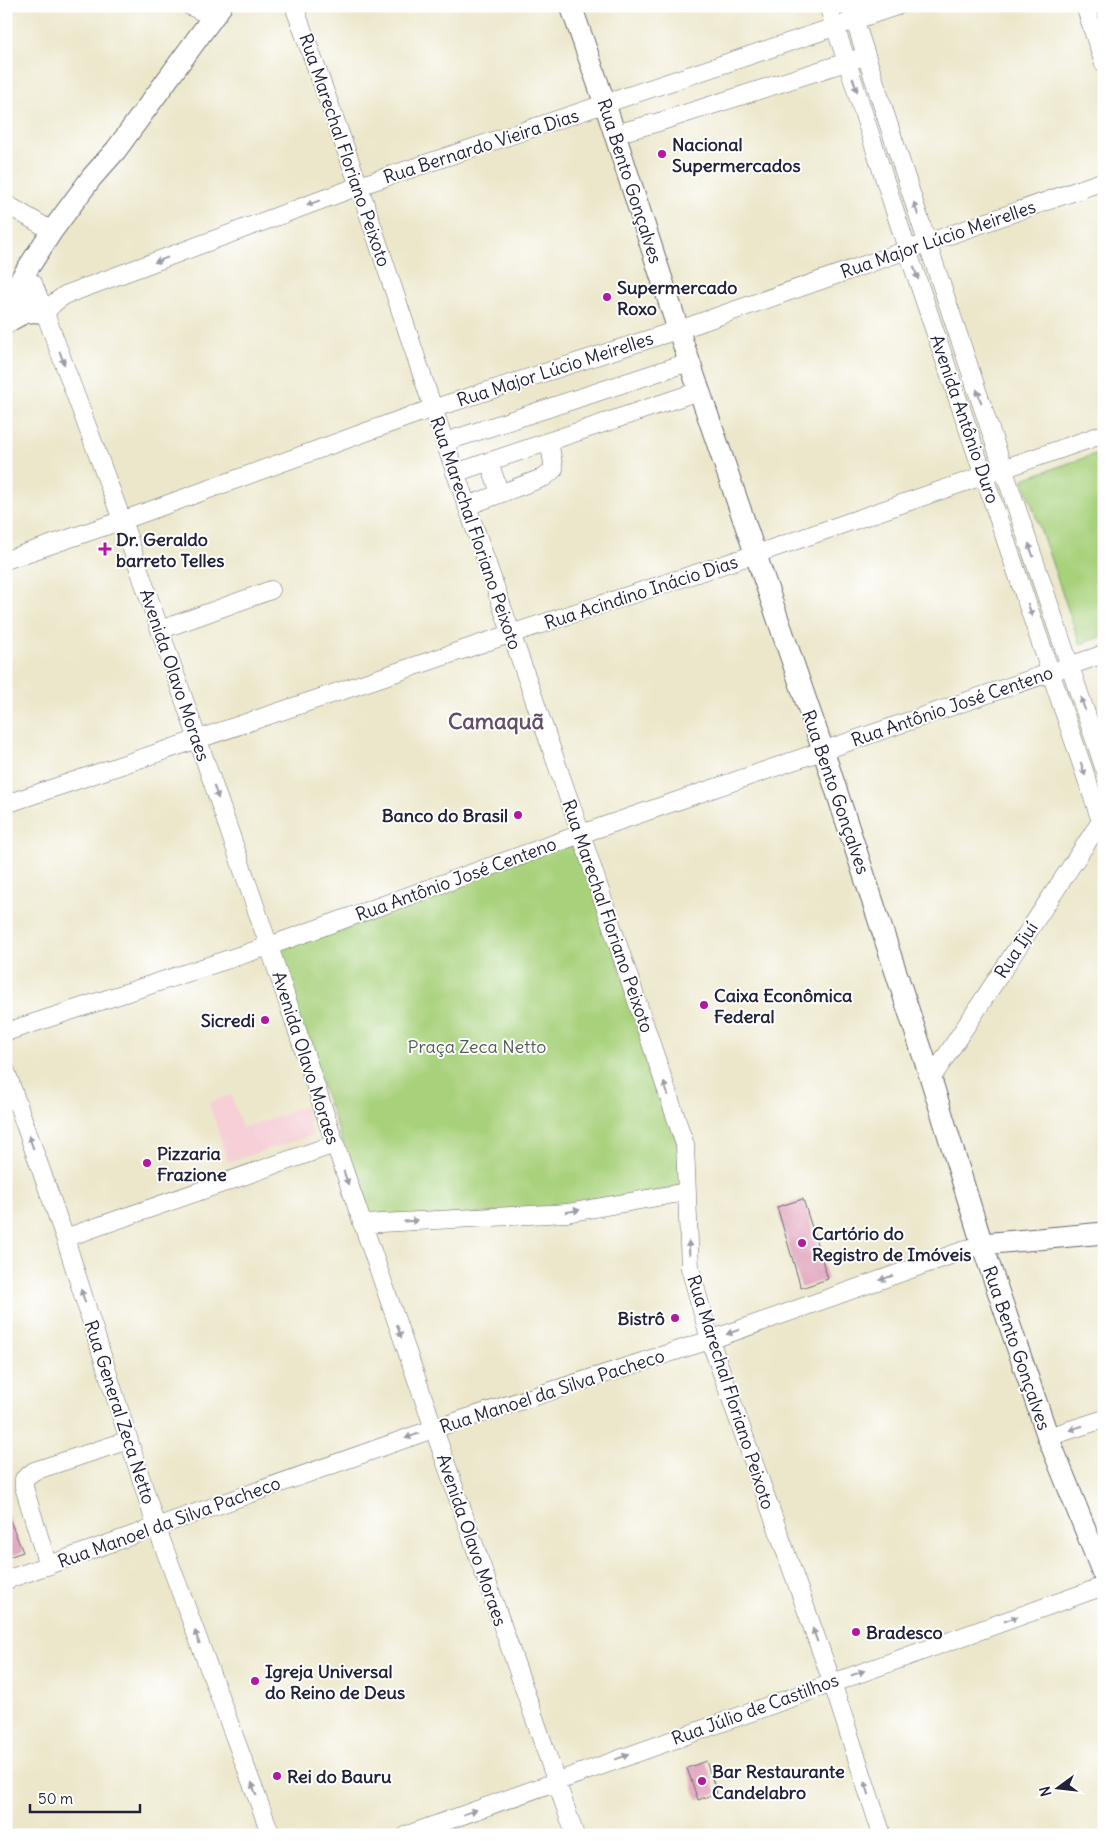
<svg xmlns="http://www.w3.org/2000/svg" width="1110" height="1841" font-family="Delius,sans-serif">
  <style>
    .built { fill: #f6cfd7 }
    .green { fill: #a8d17c; stroke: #657a5c }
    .building { fill: #df9eb9 }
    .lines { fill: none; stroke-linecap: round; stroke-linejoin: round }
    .minor-casing { stroke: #69676d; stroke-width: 19 }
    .major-casing { stroke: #69676d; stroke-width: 23 }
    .minor { stroke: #fff; stroke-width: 18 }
    .major { stroke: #fff; stroke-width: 21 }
    .oneway { fill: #9c9ca7 }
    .poi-dot { fill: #b5179e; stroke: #fff; stroke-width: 2 }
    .labels { text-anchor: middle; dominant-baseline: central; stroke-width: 4; stroke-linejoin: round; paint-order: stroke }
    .poi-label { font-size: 18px; font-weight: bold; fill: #22223b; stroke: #fff; text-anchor: start }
    .street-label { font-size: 18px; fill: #22223b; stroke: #fff }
    .park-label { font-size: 18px; fill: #515f52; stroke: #fff }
    .district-label { font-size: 22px; font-weight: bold; fill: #644d67; stroke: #fff }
  </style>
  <rect width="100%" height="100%" fill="#fff"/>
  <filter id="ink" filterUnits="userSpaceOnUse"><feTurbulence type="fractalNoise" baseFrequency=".02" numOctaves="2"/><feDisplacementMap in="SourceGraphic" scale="10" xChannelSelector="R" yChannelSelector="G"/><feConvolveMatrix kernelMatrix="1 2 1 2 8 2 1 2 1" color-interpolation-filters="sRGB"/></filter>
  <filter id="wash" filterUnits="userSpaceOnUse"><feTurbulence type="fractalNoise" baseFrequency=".0096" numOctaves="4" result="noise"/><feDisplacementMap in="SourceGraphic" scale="20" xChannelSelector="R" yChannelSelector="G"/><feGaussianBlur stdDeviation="1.12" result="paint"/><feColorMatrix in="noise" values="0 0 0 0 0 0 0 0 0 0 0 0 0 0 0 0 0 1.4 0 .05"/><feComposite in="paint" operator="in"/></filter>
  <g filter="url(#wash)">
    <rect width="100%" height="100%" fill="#ece7cb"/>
    <!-- built -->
    <path class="built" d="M231,1095L242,1128L284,1115L289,1111L304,1106L313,1135L228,1162L209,1103Z"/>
    <!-- green -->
    <path class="green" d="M1104,451V636L1080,644L1023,479Z
      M577,841L680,1148L681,1187L564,1207L372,1223L272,948Z"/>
    <g id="blocks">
      <!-- building -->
      <path class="building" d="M803,1199L828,1279L801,1288L777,1207Z
        M6,1511L23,1552L6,1558Z
        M706,1761L717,1793L698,1800L687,1768Z"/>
    </g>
  </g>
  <g filter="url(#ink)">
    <use href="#blocks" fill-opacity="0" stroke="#69676d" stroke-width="1"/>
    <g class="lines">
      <!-- minor casing -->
      <g class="minor-casing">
        <path id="minor" d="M190,6L213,17
          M294,6L359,186L433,408L581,834L685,1145L690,1268L710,1340L832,1682L882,1835
          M828,6L847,62L907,249L1104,830
          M850,6L927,242L1104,767
          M1085,6L1104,64
          M615,134L659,122L859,58
          M6,204L52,231
          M33,283L45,313L122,520L269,946L335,1144L575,1835
          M45,313L54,303L65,295L359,186L897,6
          M445,442L689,362
          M489,461L500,494
          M455,473L699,391
          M467,506L545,477L554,469L549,441
          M6,560L135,516L413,415L693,325L1104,181
          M160,630L271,590
          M6,804L495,639L768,550L1104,434
          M6,1032L269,946L581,834L1104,654
          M6,1071L65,1238L156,1526L271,1835
          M931,1079L1101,821
          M362,1224L567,1213L686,1192
          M65,1238L335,1144
          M1048,1437L1104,1419
          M48,1566L24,1487V1479L34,1471L129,1440
          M6,1580L433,1429L710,1340L982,1244
          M407,1835L1104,1586"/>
      </g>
      <!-- major casing -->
      <g class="major-casing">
        <path id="major" d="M571,6L605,104L678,329L823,750L931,1079L982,1244L1048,1437L1104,1576
          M6,302L52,231L92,177L116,150L221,6
          M6,323L27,292
          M6,323C21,314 27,309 45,313
          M982,1244L1104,1233"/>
      </g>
      <!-- minor -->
      <use href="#minor" class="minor"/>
      <!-- major -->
      <use href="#major" class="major"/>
    </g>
    <!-- one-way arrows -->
    <defs><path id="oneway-solid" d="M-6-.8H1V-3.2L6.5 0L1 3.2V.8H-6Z" transform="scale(1.25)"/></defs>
    <g class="oneway">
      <use href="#oneway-solid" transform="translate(855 85) rotate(72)"/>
      <use href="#oneway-solid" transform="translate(313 203) rotate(160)"/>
      <use href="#oneway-solid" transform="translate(916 209) rotate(-108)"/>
      <use href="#oneway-solid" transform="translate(161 260) rotate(160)"/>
      <use href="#oneway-solid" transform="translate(916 273) rotate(71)"/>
      <use href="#oneway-solid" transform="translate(62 358) rotate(70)"/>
      <use href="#oneway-solid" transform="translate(979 396) rotate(-109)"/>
      <use href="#oneway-solid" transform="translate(1031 550) rotate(-109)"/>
      <use href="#oneway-solid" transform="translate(1030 610) rotate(71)"/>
      <use href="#oneway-solid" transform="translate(1083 704) rotate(-108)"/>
      <use href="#oneway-solid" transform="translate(1083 769) rotate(72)"/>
      <use href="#oneway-solid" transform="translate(216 792) rotate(71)"/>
      <use href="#oneway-solid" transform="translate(666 1089) rotate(-108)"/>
      <use href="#oneway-solid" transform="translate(31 1142) rotate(-109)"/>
      <use href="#oneway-solid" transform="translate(346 1178) rotate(71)"/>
      <use href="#oneway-solid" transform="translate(573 1211) rotate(-9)"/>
      <use href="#oneway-solid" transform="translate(411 1221) rotate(-3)"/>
      <use href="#oneway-solid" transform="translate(689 1248) rotate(-93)"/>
      <use href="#oneway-solid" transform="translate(886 1278) rotate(161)"/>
      <use href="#oneway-solid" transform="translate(83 1296) rotate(-108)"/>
      <use href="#oneway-solid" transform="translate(399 1331) rotate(71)"/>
      <use href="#oneway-solid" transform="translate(733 1332) rotate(161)"/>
      <use href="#oneway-solid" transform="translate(1076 1428) rotate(162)"/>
      <use href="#oneway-solid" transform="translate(412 1436) rotate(161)"/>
      <use href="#oneway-solid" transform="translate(1011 1619) rotate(-19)"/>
      <use href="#oneway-solid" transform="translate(815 1635) rotate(-110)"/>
      <use href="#oneway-solid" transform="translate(197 1637) rotate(-110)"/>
      <use href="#oneway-solid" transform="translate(858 1673) rotate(-19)"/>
      <use href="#oneway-solid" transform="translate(622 1757) rotate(-20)"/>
      <use href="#oneway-solid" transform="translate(867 1788) rotate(-108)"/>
      <use href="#oneway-solid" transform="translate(254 1789) rotate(-110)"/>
      <use href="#oneway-solid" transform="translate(470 1812) rotate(-20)"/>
    </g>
  </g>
  <!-- markers -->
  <g class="poi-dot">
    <circle cx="662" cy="154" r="5"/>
    <circle cx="607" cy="297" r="5"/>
    <path d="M102.5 541.5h5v5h5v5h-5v5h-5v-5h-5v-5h5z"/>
    <circle cx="518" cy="815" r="5"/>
    <circle cx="704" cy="1005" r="5"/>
    <circle cx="265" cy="1020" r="5"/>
    <circle cx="147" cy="1163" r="5"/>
    <circle cx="802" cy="1243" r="5"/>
    <circle cx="675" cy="1318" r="5"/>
    <circle cx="856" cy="1632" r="5"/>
    <circle cx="255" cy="1681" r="5"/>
    <circle cx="277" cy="1776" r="5"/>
    <circle cx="702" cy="1781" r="5"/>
  </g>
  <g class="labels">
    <!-- poi labels -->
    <g class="poi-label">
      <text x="672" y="144">Nacional<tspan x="672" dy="21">Supermercados</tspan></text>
      <text x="617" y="287">Supermercado<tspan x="617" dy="21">Roxo</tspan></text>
      <text x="116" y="539">Dr. Geraldo<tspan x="116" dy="21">barreto Telles</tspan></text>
      <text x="508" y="815" text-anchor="end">Banco do Brasil</text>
      <text x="714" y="995">Caixa Econômica<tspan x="714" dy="21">Federal</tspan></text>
      <text x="255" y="1020" text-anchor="end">Sicredi</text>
      <text x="157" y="1153">Pizzaria<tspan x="157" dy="21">Frazione</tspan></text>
      <text x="812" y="1233">Cartório do<tspan x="812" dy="21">Registro de Imóveis</tspan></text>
      <text x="665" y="1318" text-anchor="end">Bistrô</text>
      <text x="866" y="1632">Bradesco</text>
      <text x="265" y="1671">Igreja Universal<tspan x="265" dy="21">do Reino de Deus</tspan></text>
      <text x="712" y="1771">Bar Restaurante<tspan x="712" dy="21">Candelabro</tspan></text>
      <text x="287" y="1776">Rei do Bauru</text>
    </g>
    <!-- street labels -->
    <g class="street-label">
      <text transform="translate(481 146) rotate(-18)">Rua Bernardo Vieira Dias</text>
      <text transform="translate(345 150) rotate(71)">Rua Marechal Floriano Peixoto</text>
      <text transform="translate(630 181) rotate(72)">Rua Bento Gonçalves</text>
      <text transform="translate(938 239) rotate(-19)">Rua Major Lúcio Meirelles</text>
      <text transform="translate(555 369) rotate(-18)">Rua Major Lúcio Meirelles</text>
      <text transform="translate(965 419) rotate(71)">Avenida Antônio Duro</text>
      <text transform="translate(476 533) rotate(71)">Rua Marechal Floriano Peixoto</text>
      <text transform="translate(641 592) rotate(-18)">Rua Acindino Inácio Dias</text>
      <text transform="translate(175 675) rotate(71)">Avenida Olavo Moraes</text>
      <text transform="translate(952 706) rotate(-19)">Rua Antônio José Centeno</text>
      <text transform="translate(836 792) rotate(71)">Rua Bento Gonçalves</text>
      <text transform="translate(456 879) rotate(-20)">Rua Antônio José Centeno</text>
      <text transform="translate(608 916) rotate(71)">Rua Marechal Floriano Peixoto</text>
      <text transform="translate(1016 950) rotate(-57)">Rua Ijuí</text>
      <text transform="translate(306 1058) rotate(72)">Avenida Olavo Moraes</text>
      <text transform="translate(1017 1348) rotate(71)">Rua Bento Gonçalves</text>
      <text transform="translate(552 1391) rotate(-18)">Rua Manoel da Silva Pacheco</text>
      <text transform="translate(731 1392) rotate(72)">Rua Marechal Floriano Peixoto</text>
      <text transform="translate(120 1412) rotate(72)">Rua General Zeca Netto</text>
      <text transform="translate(169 1522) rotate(-20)">Rua Manoel da Silva Pacheco</text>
      <text transform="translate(472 1540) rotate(71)">Avenida Olavo Moraes</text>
      <text transform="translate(755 1709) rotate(-20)">Rua Júlio de Castilhos</text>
    </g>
    <!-- park labels -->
    <g class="park-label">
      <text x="477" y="1046">Praça Zeca Netto</text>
    </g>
    <!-- district labels -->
    <g class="district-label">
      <text x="496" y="721">Camaquã</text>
    </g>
  </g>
  <!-- margin -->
  <rect width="1110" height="1841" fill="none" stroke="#fff" stroke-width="25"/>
  <!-- north arrow -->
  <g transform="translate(1058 1788) rotate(255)" stroke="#ffffff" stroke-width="4" paint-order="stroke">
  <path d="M0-4L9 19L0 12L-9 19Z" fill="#22223b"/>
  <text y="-8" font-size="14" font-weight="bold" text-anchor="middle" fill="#22223b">N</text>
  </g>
  <!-- scale -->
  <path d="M30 1804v8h110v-8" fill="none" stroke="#22223b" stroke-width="2.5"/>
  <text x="38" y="1804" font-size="15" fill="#22223b" stroke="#ffffff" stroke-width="4" paint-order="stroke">50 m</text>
</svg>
